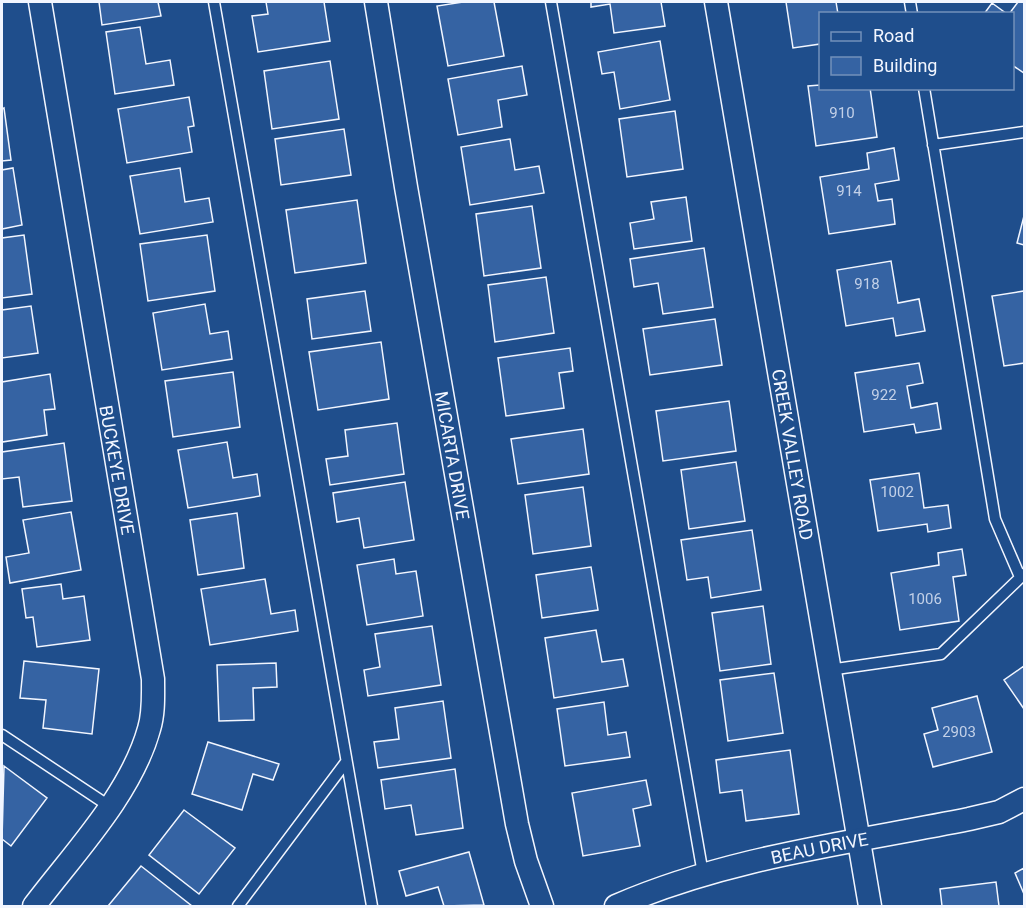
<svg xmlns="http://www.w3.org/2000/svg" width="1026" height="908" font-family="Roboto,sans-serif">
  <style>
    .building { fill: #3563a3; stroke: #f2f6ff; stroke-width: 1.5 }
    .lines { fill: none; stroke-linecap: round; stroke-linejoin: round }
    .lane-casing { stroke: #f2f6ff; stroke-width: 13 }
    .street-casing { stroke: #f2f6ff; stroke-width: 25 }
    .lane { stroke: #1f4e8c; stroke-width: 10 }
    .street { stroke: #1f4e8c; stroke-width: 22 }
    .labels { text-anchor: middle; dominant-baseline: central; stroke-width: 4.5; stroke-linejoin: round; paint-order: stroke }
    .number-label { font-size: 15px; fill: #c3d1e8 }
    .street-label { font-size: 18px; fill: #f2f6ff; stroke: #1f4e8c }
  </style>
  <rect width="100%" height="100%" fill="#1f4e8c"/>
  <!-- building -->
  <path class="building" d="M99,2H158L161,16L102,25Z
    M266,2H324L330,41L258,52L252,16L268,14Z
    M463,2H494L504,56L448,66L437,6Z
    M591,2H661L665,26L614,33L610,4L591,7Z
    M786,2H836L838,14H820V44L793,48Z
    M1018,2H1024V73L1012,65V14H1009Z
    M992,3L1007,14H984Z
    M140,27L146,64L170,60L174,85L115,94L106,32Z
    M660,41L670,100L620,109L614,72L602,74L598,52Z
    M330,61L339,119L272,129L264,71Z
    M522,66L527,95L498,100L502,127L458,135L448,79Z
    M820,85V88H870L877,137L816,146L808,86Z
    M189,97L194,126L188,127L192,152L127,163L118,109Z
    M4,108L11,160L2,161V109Z
    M675,111L683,169L627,177L619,119Z
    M344,129L351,175L281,185L275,139Z
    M510,139L515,170L539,166L544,193L470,205L461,147Z
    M894,148L899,180L875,184L878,201L892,199L895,224L829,234L820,177L869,169L867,153Z
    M13,168L22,225L2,229V170Z
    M180,168L185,202L209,198L213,222L140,234L130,176Z
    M686,197L692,241L634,249L630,223L654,219L651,202Z
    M357,200L366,263L295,273L286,210Z
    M532,206L541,268L484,276L476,214Z
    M1024,216V245L1017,243Z
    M24,235L32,294L2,298V238Z
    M207,235L215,291L148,301L140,244Z
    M704,248L713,307L663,314L658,283L634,287L630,259Z
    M891,261L898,303L919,299L925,331L896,336L893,318L846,326L837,270Z
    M546,277L554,333L495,342L488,285Z
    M365,291L371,331L312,339L307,299Z
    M1024,291V363L1004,366L992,296Z
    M205,304L210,334L228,331L232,359L162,370L153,313Z
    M31,306L38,353L2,358V310Z
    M715,319L722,365L650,375L643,329Z
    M381,342L389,399L318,410L309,352Z
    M570,348L573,371L559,373L564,408L506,416L498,358Z
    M919,363L923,383L907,386L911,408L937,403L941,429L916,433L914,424L864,432L855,373Z
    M233,372L240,427L173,437L165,381Z
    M50,374L55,409L44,410L47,435L2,442V382Z
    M729,401L736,451L663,461L656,411Z
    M397,423L404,474L330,485L326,459L348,456L345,430Z
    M583,429L589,474L518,484L511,439Z
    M227,442L233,478L257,474L260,496L188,508L178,450Z
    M64,443L72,501L23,507L19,477L2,479V452Z
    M736,462L745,521L689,529L681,470Z
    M919,473L924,508L948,505L951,528L928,532L927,524L878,531L870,480Z
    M405,482L414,540L364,548L359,518L337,522L333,493Z
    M583,487L591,546L533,554L525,495Z
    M71,512L81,570L10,583L6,557L29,553L23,520Z
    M237,513L244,568L198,575L190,520Z
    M752,530L761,590L711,598L708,577L687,580L681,540Z
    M962,549L966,575L953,577L959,621L900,630L891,573L939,565L938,553Z
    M394,559L396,574L416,571L423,616L367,625L357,565Z
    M591,567L598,610L542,618L536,575Z
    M265,579L271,614L295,610L298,631L210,645L201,589Z
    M61,584L63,599L84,596L90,640L37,647L33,617L26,618L22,589Z
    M763,606L771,664L720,671L712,613Z
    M432,626L441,685L368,696L364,670L380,667L375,634Z
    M596,630L602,662L623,659L628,686L554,698L545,638Z
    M24,661L99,669L92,734L43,728L46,700L20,698Z
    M276,663L277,687L253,688L254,720L219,721L217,665Z
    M1024,666V709L1004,680Z
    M774,673L783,733L728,741L720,680Z
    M977,696L992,752L933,767L924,734L938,730L932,708Z
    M443,701L451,758L378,768L374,742L399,739L395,708Z
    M604,702L608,735L626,732L630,757L565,766L557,709Z
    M208,742L279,764L273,780L253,774L242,810L192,794Z
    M790,750L799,814L746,821L742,790L720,793L716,760Z
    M4,766L47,798L11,846L2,839Z
    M455,769L463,828L416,835L411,805L385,809L381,780Z
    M646,780L651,805L633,809L640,846L583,856L572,793Z
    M184,810L235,848L199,894L149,855Z
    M469,852L484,905L444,906L438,887L406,896L399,871Z
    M141,866L192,906H108Z
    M1024,868V894L1015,873Z
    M996,882L999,906H942L940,889Z"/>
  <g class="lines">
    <!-- lane casing -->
    <g class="lane-casing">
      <path id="lane" d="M214,2L372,906
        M551,2L703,874
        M910,2L912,14
        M924,88L995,519L1020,577
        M933,145L1024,132
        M829,670L941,654L1024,574
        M2,735L109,806
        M238,906L346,762"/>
    </g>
    <!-- street casing -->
    <g class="street-casing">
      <g id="street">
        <path id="s1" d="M376,2L406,187L517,824L526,861L542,906"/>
        <path id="s2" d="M716,2L870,906"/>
        <path d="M34,906C74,853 131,794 149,729C154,713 153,696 153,679L40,2"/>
        <path id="s3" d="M616,906C729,857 850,843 969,819L999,812L1024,799"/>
      </g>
    </g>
    <!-- lane -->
    <use href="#lane" class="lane"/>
    <!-- street -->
    <use href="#street" class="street"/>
  </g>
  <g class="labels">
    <!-- number labels -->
    <g class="number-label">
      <text x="842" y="113">910</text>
      <text x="849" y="191">914</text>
      <text x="867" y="284">918</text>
      <text x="884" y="395">922</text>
      <text x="897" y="492">1002</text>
      <text x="925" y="599">1006</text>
      <text x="959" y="732">2903</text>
    </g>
    <!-- street labels -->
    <g class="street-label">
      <text stroke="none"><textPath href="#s2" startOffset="459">CREEK VALLEY ROAD</textPath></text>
      <text stroke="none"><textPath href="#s1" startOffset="460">MICARTA DRIVE</textPath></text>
      <text transform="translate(117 470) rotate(80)">BUCKEYE DRIVE</text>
      <text stroke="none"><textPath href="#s3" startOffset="212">BEAU DRIVE</textPath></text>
    </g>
  </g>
  <!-- border -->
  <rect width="1026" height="908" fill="none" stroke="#f2f6ff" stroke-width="6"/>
  <!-- legend -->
  <rect x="819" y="12" width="195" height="78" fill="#1f4e8c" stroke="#7391ba" stroke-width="1.5"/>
  <rect x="831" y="32" width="30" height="9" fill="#1f4e8c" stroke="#7391ba" stroke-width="1.5"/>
  <text x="873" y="42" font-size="18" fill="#f2f6ff">Road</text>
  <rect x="831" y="57" width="30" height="18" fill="#3563a3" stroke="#7391ba" stroke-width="1.5"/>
  <text x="873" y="72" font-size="18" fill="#f2f6ff">Building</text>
</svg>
